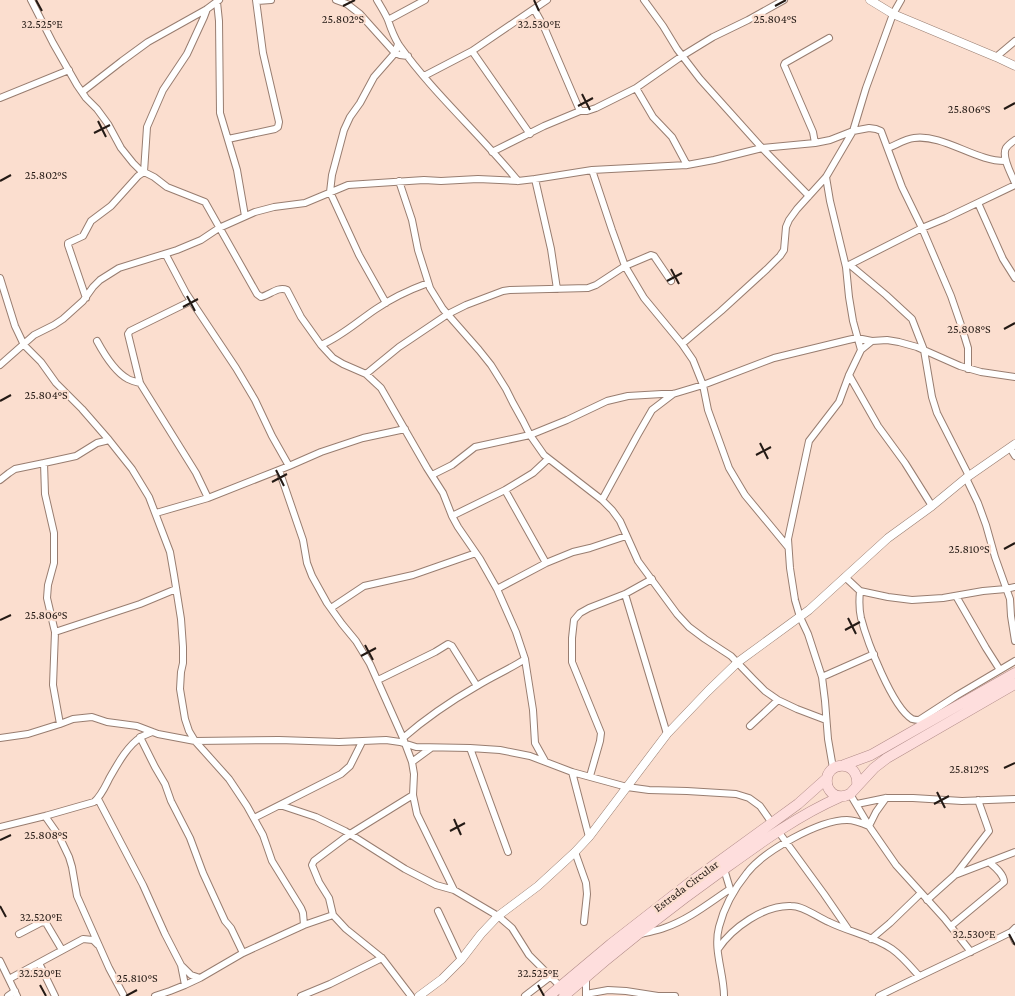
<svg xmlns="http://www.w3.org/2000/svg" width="1015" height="996" font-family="'Crimson Pro',serif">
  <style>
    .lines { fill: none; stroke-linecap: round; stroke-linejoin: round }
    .minor-casing { stroke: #987d70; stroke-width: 8 }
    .tertiary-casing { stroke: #987d70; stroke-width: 9 }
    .primary-casing { stroke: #b18b88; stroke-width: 11 }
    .minor { stroke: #fff; stroke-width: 6 }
    .tertiary { stroke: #fff; stroke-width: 8 }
    .primary { stroke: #fededd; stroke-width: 10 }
    .ticks { fill: none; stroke: #241a15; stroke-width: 2 }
    .labels { text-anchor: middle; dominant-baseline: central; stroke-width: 4.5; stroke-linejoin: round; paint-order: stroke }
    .street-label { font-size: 12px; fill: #241a15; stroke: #fbdecf }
    .ticks-label { font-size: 12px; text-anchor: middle; fill: #241a15; stroke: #fbdecf; stroke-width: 4.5; stroke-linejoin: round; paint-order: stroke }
  </style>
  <rect width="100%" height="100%" fill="#fbdecf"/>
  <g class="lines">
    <!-- minor casing -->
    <g class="minor-casing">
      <path id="minor" d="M31,0L53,43L77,85L86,98L97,109L108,124L121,148L133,163L140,170L154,177L167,187L205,202L257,294L261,297C270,295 278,286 287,290L301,317L321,345L333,358L343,364L366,374L381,388L427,468L443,493L452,516L458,527L480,559L497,589L516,632L525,659L533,710L535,743L545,761
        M336,0L347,4L360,14L395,53L400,55L408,56
        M377,0C381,7 385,13 388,20C391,29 394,37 399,45C434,94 480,134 518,181
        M644,0L663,26L677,49L700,79L762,148L809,196
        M257,1L271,0
        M217,2L219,21L220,113L237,170L245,216
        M534,9L544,27L580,111H587L596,108L636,88L682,56L713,37L748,20L784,0
        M388,20L425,0
        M472,51L530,134
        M996,57L1015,41
        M424,76L472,51L547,0
        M636,88L653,117L672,137L687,165
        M82,92L122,61L148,42L207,9L219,0
        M0,98L69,70
        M228,139L275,129L278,127L279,122L263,53L256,0
        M1015,140C1012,142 1008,145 1006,148C1001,157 1012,175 1015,183
        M815,143L813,132L784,65L785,63L829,38
        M888,148C896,145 905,139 914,138C944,134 976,162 1006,161
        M492,152L544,126L580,111
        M592,170L612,230L625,266L644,298L682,344L693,360L703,385L708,410L729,468L745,495L788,547
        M826,177L830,201L846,267L849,297L853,321L861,350L849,375L839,402L809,441L788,539L790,568L795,600L800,617L808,634L822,677L825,701L828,739L833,768
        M535,179L551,249L557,289
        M399,181L412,220L418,250L430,288L443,309L479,350L491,365L506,389L513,403L523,421L530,435L544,455L602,500L612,510L620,521L638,561L677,614L689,627L705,639L731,656L754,680L765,691L778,700L797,709L826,720
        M978,203L1003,259L1015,278
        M166,255L186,293L236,368L255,400L272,436L289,466
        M850,265L886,295L912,319L924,350L932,397L937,413L969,476
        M847,266L922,228L946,218L1015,185
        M0,278L15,326L24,345L41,362L56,383L82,409L109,440L132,469L149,497L170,552L174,575L181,619L183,647V663L181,672L180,689L185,719L189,731L195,741L229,779L247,806L263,835L272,861L301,908L303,913L304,925L243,953L200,978L185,985L181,965L165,934L143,885L98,799
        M86,298L68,245V243L83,236L91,221L111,206L138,176L144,172L147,127L163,90L187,54L204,17L207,9
        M191,301L130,331L128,334L140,383L196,473L208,498
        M386,303L359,255L330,192L332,175L344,130L350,117L360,103L374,77L395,53L398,44
        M97,341C104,354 115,372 128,379C132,381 136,382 140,383
        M682,344L721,311L767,269L780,256L784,250L786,227L789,220L797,209L826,177L853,131L866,88L893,14L901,0
        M321,345C342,336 358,321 376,309C392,298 409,290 428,283
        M861,350L872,341L887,340L899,342L917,347L960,366L981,372L1015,377
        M0,365L34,335L54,325L63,319L83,301L93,287L100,280L119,268L177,250L201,240L219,228L255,212L274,207L305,203L348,185L424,180L441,181L478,179L518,181L535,179L592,170L687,165L714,160L762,148L815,143L830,140L853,131L869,128L876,129L881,131L902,187L922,228L951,296L961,325L968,348V369
        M366,374L399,347L448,314L466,305L503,291L510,290L588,288L596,285L625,266L651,255L654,256L671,281
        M849,375L878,426L905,463L932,506
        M1010,448L1015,456
        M279,470L303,540L307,563L312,576L327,603L342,624L356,641L370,664L403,738L412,762L414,774L413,795L417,814L454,890
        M432,475L452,465L475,447L530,435L567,420L607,401L628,396L662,394H673L703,385L774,358L848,340L857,338L872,341
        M966,478L978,503L986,525L995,557L1010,599L1011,616L1015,641
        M0,480L9,473L15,469L44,463
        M505,490L546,563
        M602,500L637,436L652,410L673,394
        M156,513L208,498L289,466L321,452L363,438L405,429
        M452,516L505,490L533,473L548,459
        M845,577L860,591L888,597L912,600L943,598L983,591L1006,589L1015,587
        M497,589L546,563L573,552L590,548L626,536
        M860,591C859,601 859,609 861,618C867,641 892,707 912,719C915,720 916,720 919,720L956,696L1015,661
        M625,594L667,734
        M956,596L986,648L1000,670
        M331,608L364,586L413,575L476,553
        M55,632L47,598L48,585L54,563V533L45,494L44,463L76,456L97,443L109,440
        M822,677L874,654
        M378,680L435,652L448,644L452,646L477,686
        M60,724L53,685L55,632L140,604L176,589
        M750,726L778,700
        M140,737L155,767L165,784L171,801L190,838L203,873L225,921L231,928L243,953
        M0,738L28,734L60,724L73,719L92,717L107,722L137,726L158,734L195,741L279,740L339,742L386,740L400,742L416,747L470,748L500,750L530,756L572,772L627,787L649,790L687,791L736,794L749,798L760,806L772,823
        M403,738C426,718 451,701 477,686C493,676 510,669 525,659
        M470,748L508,852
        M412,762L431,748
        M572,772L589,837
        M590,776L600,741L601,733L572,662V638L574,620L580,613L589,608L625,594L652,579
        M850,794L869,826L896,865L944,918L971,952
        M857,804L886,798H913L962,801L1015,799
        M280,805L316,817L345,831L405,869L436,885L454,890L498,916L512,928L529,955L560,986
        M45,816L59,836L69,857L72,867L77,896L109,968L124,996
        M254,818L341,774L350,766L362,742
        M0,827L45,816L94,802C101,796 105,787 109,779C117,765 127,746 141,737C144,735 148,734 152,732
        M778,831L824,894L848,929
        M575,852L586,883L587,894L584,922
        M724,869L731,892
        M955,875L989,831L978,800
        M927,900L955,875L1015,852
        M438,911L461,960
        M304,925L333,915
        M951,926L1004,882C1004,874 995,867 989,862
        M1011,932L1015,941
        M19,934L42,922L46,923L62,950
        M641,934C648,932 656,931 664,928C688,920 709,903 730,889
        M871,939L890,923L921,893
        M718,949C732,928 764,905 791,906C804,906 817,917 829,922C849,932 873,936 892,949C902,956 911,967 919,976
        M0,961L17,996
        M39,963L55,996
        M183,967L191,975L200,978
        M9,979L83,939L93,940L98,945
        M586,994L608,990L626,991L658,996H675
        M8,996L15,991
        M155,996L170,991L185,985
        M301,996L330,984L382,958
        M411,996L382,958L346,929L333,915L329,898L319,882L312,865L314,861L350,834L413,795
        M525,996L551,976
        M586,996V976
        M724,996C724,973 713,950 719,927C724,907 734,889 747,873C764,851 819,820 847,820C855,820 862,823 869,826L876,812L886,798
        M879,996C923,974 967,954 1011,932L1015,928"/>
    </g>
    <!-- tertiary casing -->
    <g class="tertiary-casing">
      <path id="tertiary" d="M870,0L893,14L996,57L1015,66
        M419,996L442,979L461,960L481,934L498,916L538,886L575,852L589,837L667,734L708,691L738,662L809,610L888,538L932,506L966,478L1015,444"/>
    </g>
    <!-- primary casing -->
    <g class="primary-casing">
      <path id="primary" d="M844,765L871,755L1015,673
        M857,786C860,758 824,761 827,783C827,787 829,790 832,793C838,798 844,797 850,794L874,768L887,758L1015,684
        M549,996L611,944L688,884L798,804L826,779
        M564,996C616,950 671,907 727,867C763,841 799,815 840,797"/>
    </g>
    <!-- minor -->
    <use href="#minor" class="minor"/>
    <!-- tertiary -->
    <use href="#tertiary" class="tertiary"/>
    <!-- primary -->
    <use href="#primary" class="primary"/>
  </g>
  <!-- ticks -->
  <path class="ticks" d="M36,0L42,11M534,0L539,11M343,6L355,0M775,6L786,0M582,94L590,110M578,106L593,98M1004,109L1015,103M98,121L106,137M94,133L110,125M0,181L11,175M671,269L679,284M667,281L682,273M187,296L195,311M183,307L198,299M1004,329L1015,323M0,401L11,395M760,443L768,459M756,455L771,447M276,470L284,486M272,482L287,474M1004,549L1015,543M848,618L856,634M0,620L11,615M845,630L860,622M365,645L373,660M361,656L376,648M1004,768L1015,763M937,792L945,808M934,804L949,796M454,819L461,835M450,831L465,823M0,840L11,835M0,906L6,917M1009,934L1015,945M40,985L46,996M538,985L544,996M126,996L137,990"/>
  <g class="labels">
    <!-- street labels -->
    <g class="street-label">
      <text transform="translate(686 886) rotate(-37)">Estrada Circular</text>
    </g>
  </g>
  <g class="ticks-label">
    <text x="343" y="23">25.802°S</text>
    <text x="775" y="23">25.804°S</text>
    <text x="42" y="28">32.525°E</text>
    <text x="539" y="28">32.530°E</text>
    <text x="969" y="113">25.806°S</text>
    <text x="46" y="179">25.802°S</text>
    <text x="969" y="333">25.808°S</text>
    <text x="46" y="399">25.804°S</text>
    <text x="969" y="553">25.810°S</text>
    <text x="46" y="619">25.806°S</text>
    <text x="969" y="773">25.812°S</text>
    <text x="46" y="839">25.808°S</text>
    <text x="41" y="921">32.520°E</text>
    <text x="974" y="938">32.530°E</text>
    <text x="40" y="977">32.520°E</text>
    <text x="538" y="977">32.525°E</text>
    <text x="137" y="982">25.810°S</text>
  </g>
</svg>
